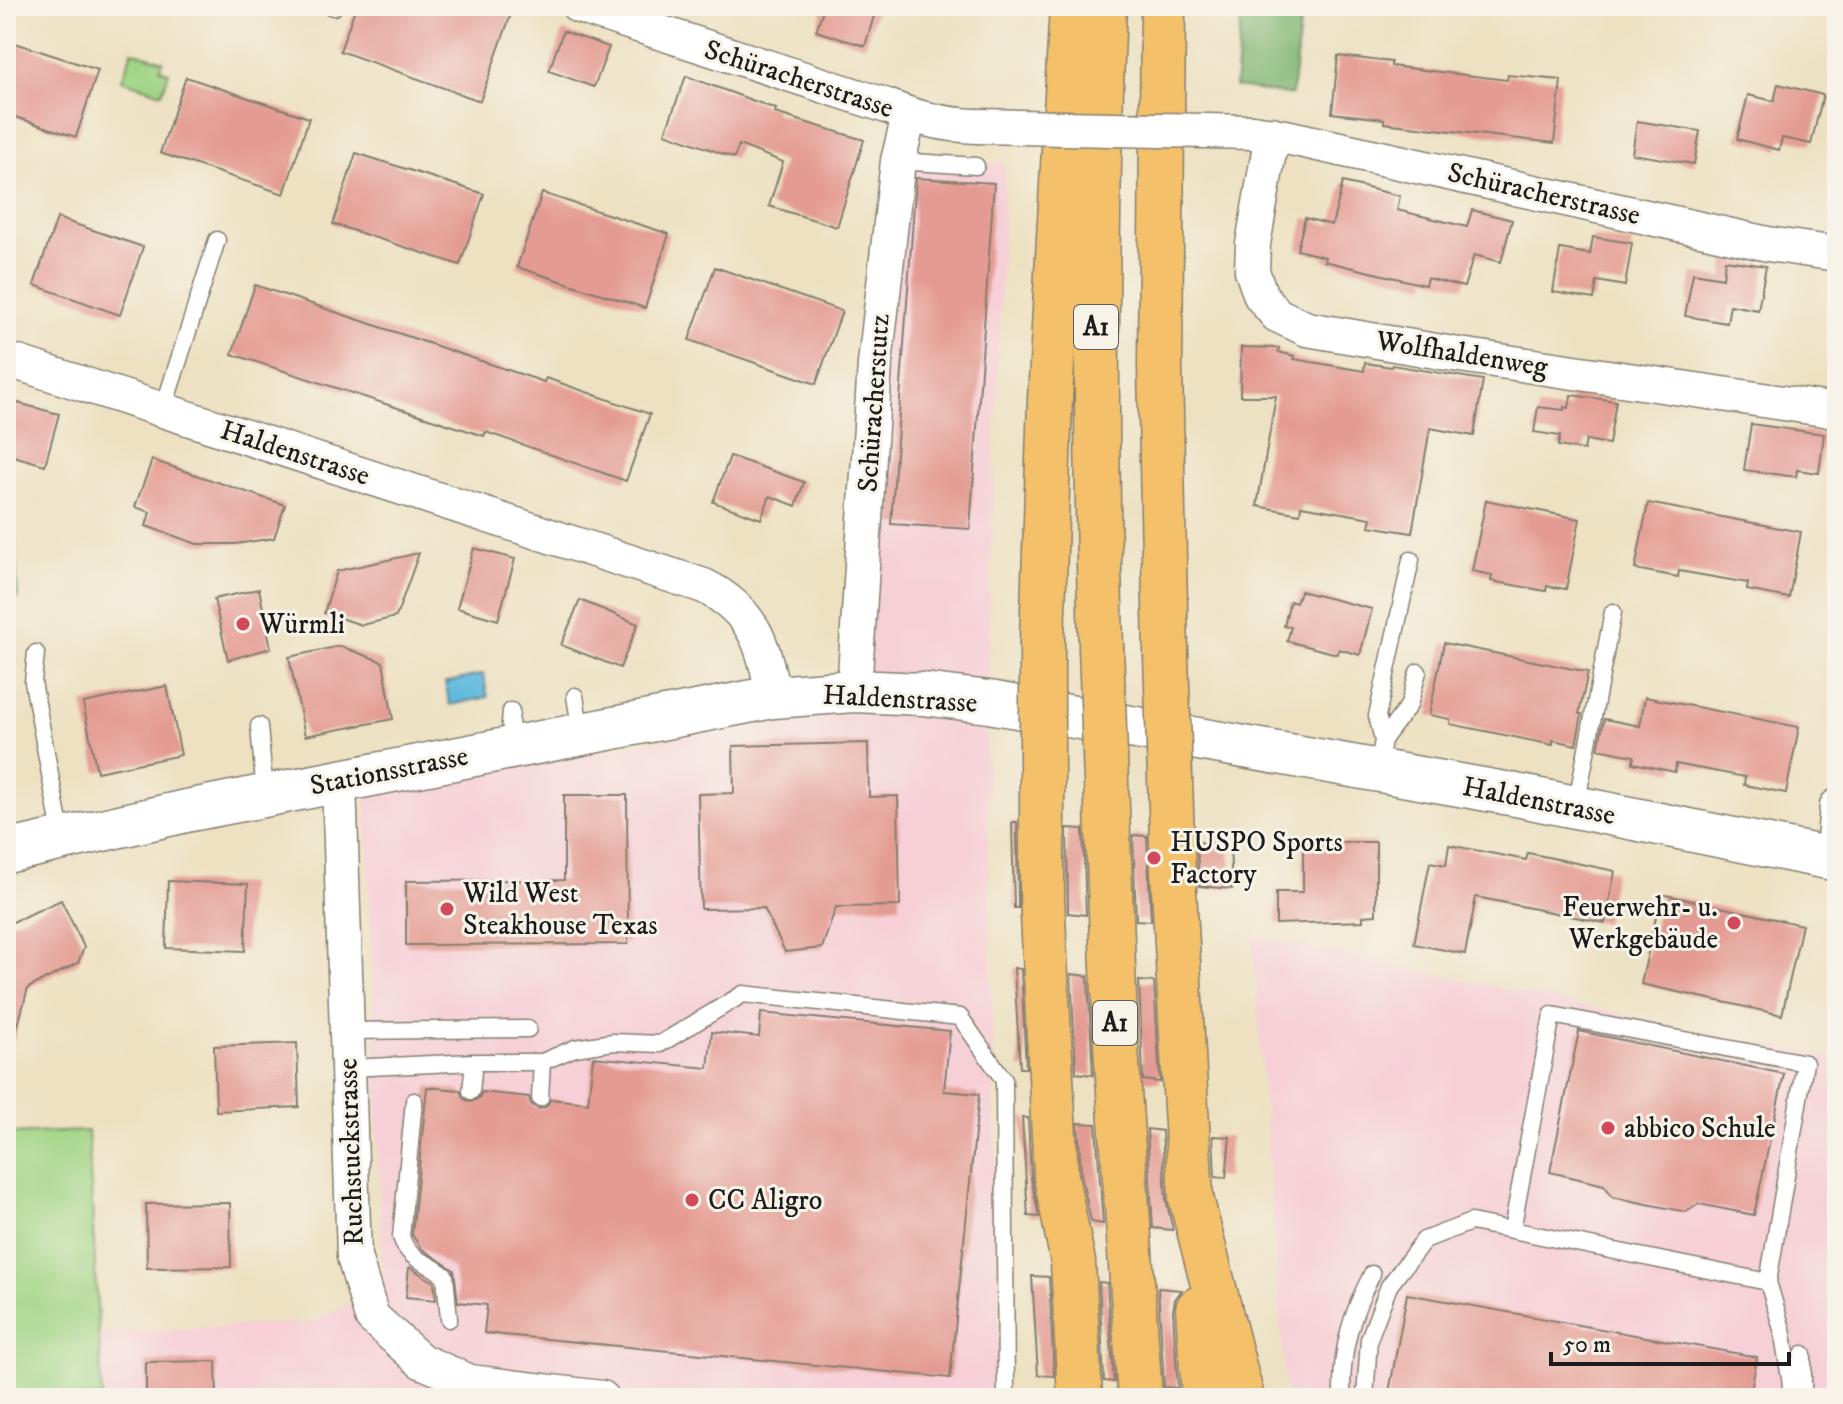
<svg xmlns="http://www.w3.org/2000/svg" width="1843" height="1404" font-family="'IM FELL DW Pica',serif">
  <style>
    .built { fill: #f6cfd7 }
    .green { fill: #a0d484; stroke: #5e7850; stroke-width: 2 }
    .forest { fill: #80b672; stroke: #4e6947; stroke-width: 2 }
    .water { fill: #5fb9dd; stroke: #3e6a7c; stroke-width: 2 }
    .building { fill: #e49b93 }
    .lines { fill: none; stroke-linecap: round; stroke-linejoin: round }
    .service-casing { stroke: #847e6f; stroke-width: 19 }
    .minor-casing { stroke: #847e6f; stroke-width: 37 }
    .tertiary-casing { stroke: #847e6f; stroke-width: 45 }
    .motorway-casing { stroke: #847e6f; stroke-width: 47 }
    .service { stroke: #fff; stroke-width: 16 }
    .minor { stroke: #fff; stroke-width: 34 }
    .tertiary { stroke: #fff; stroke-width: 42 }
    .motorway { stroke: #f4c16a; stroke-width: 44 }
    .minor-bridge-casing { stroke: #847e6f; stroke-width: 37; stroke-linecap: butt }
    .motorway-bridge-casing { stroke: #847e6f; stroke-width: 47; stroke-linecap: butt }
    .minor-bridge { stroke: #fff; stroke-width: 34 }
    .motorway-bridge { stroke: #f4c16a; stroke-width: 44 }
    .poi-dot { fill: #d1495b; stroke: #f7f3e8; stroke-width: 3 }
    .labels { text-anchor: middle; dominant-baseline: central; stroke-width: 6; stroke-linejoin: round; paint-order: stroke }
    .shield { fill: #f7f3e8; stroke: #5e5c59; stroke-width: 2 }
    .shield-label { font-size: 26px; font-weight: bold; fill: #1c1c1c }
    .street-label { font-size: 28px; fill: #1c1c1c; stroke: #f7f3e8 }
    .poi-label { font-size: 28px; fill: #1c1c1c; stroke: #f7f3e8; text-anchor: start }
  </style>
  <rect width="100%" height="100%" fill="#f7f3e8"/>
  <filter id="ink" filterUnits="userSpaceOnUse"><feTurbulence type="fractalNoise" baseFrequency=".0125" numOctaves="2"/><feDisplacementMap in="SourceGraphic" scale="16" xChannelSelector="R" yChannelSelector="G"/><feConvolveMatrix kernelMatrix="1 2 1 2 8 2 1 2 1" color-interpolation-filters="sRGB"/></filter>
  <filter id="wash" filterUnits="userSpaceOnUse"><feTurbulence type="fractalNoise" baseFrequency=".006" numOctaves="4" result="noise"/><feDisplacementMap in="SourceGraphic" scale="32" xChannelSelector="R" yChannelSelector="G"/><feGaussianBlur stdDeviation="1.8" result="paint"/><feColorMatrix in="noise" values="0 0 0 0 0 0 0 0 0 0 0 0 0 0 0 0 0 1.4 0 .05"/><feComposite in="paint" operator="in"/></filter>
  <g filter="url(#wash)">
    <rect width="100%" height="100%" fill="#ede1c2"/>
    <!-- built -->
    <path class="built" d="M898,161L1005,163L986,728L1001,1398H100L95,1333L313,1322L383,1286L366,794L699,732L862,710Z
      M1252,935L1756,1043L1837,1058V1398H1286Z"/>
    <!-- green -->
    <path class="green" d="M132,51L163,61L160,69L169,72L162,93L122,80Z
      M6,472L11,475L18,597L6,600Z
      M88,1131L102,1398H6V1134Z"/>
    <!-- forest -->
    <path class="forest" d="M1242,6H1302L1292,95L1235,87Z"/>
    <!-- water -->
    <path class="water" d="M483,674L488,697L450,705L445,683Z"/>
    <g id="blocks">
      <!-- building -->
      <path class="building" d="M356,6H490L511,14L480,101L340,51Z
        M824,6H877L865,46L816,31Z
        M563,31L609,47L594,87L549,71Z
        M6,40L98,70L76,137L6,114Z
        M1338,56L1391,62V66L1507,80L1508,75L1561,80L1554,143L1384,123V119L1332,113Z
        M686,76L776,109L775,113L864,140L837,227L769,206L783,162L739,145L734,158L665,133Z
        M186,77L309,118L284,194L160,153Z
        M1778,84L1823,95L1811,144L1782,138L1779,150L1737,139L1748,95L1774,101Z
        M1637,121L1700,131L1694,164L1632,154Z
        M356,153L484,194L460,265L333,224Z
        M916,178L994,183L970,529L891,524Z
        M1343,182L1400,196L1397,210L1467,227L1472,210L1512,220L1501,262L1474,255L1464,287L1427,278L1425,285L1324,261L1325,257L1297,250L1305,218L1332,225Z
        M542,193L669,234L645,308L517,267Z
        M57,218L143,247L120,315L34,285Z
        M1593,237L1632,243L1625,286L1597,281L1594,299L1553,292L1560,249L1590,254Z
        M1725,260L1766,266L1758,310L1730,305L1727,323L1685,316L1693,273L1723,278Z
        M715,267L842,311L816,384L689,340Z
        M255,285L544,382L546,378L650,414L626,481L486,432L484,436L232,354Z
        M1241,347L1279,348L1278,352L1295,356L1294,359L1364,371L1365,363L1391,367L1392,365L1483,380L1474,436L1430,428L1412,533L1369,526L1371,518L1301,506L1300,514L1257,506L1276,396H1240Z
        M1571,395L1616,401L1609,444L1586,440L1584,450L1558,446L1560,436L1534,432L1538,407L1564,410V407L1569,408Z
        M14,402L59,414L45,465L6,454V432Z
        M1751,424L1824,434L1819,473L1797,470L1796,477L1744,470Z
        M730,456L804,482L796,506L770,496L761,519L713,502Z
        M152,460L285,505L274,538L236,544H197L146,526L150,512L135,507Z
        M1486,500L1580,519L1566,589L1547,586L1546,591L1491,581L1492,575L1472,571Z
        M1648,503L1801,532L1789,598L1747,590L1748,583L1679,571L1678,577L1635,569Z
        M474,548L515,559L498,620L457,608Z
        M419,553L396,617L362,625L324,613L337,571Z
        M259,589L271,648L228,660L214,599Z
        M1300,591L1372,609L1360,655L1339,649L1337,654L1287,641L1291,627L1284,626L1290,601L1296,603Z
        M580,600L638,624L620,668L561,645Z
        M1444,643L1588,672L1579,714H1582L1576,745L1553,740V745L1450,724V719L1429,715Z
        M340,646L383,662L393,719L305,736L289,657Z
        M167,686L181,755L97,772L83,703Z
        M1645,697L1799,727L1786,793L1744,785L1745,777L1676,764L1675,772L1633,763L1634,756L1598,749L1604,719L1640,726Z
        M868,743L869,797L898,796L900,906L836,907L822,948L785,952L764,908L701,909L698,794L734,793L733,746Z
        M564,795H627L628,944L406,945V881L564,880Z
        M1012,822H1017L1018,908H1014Z
        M1067,828L1083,829L1086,915L1068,913Z
        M1133,835L1147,836L1151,921L1136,920Z
        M1197,842L1230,845L1232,889L1199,886Z
        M1303,842H1376V915L1363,916V921L1276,924V892H1303Z
        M1449,845L1526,860L1528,853L1615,871L1605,923L1476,897L1465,954L1414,944L1430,862L1446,865Z
        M168,881L248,884L245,951L166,948Z
        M1661,894L1802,925L1782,1015L1641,984Z
        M61,900L84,947L78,963L28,988L14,1040L6,1039V925Z
        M1014,968L1021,969L1026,1068H1020Z
        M1071,974L1088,976L1093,1075L1076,1073Z
        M1139,981L1154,982L1160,1082L1143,1080Z
        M761,1013L950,1031L944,1091L979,1094L950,1378L484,1333L487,1305L458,1302L454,1270L421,1248L412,1235L427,1087L460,1090L464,1099L471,1102L479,1098L482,1092L529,1097L531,1104L539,1109L546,1107L551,1099L588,1103L593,1057L708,1068L712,1032L759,1037Z
        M1579,1031L1784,1074L1754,1215L1699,1204L1686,1212L1613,1197L1604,1185L1550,1172Z
        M297,1043L299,1107L216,1111L214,1046Z
        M1022,1117L1028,1118L1031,1178L1039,1217L1028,1216Z
        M1078,1123L1096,1124L1103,1224L1091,1222L1081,1174Z
        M1147,1129L1162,1131L1166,1199L1173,1230L1153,1228Z
        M1213,1136L1230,1137L1226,1178L1215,1177Z
        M230,1203L231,1267L147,1268L146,1204Z
        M409,1267L434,1282L436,1300L406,1297Z
        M1032,1276L1049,1277L1054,1376L1038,1375Z
        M1099,1282L1107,1283L1114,1382L1104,1381Z
        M1158,1288L1182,1290L1175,1299L1173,1311L1178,1388L1164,1387Z
        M1407,1294L1757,1357L1750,1398H1388Z
        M216,1361L217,1398H146V1362Z"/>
    </g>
  </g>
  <g filter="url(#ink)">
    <use href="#blocks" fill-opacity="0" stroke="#847e6f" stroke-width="2"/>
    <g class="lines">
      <!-- service casing -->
      <g class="service-casing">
        <path id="service" d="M330,6L334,7
          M898,161L976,166
          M163,410L217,240
          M36,653L33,682L62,839
          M575,696L581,733
          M511,711L510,723L515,745
          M259,726L265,794
          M1383,740L1409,705L1418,672
          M1378,770L1383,740L1377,716L1411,560
          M1576,806L1613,612
          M348,1031L528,1029
          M349,1068L474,1062
          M471,1091L474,1062H542L575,1048L613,1042L660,1044L743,994L960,1017L1004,1080L1006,1398
          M540,1098L542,1062
          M414,1101L401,1237C411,1264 426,1259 445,1276L449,1319
          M1512,1230L1768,1282
          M1803,1354V1398
          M1342,1398C1341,1350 1350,1317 1372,1274
          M1365,1398L1369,1339L1389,1286L1424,1240L1471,1222L1512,1230L1552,1015L1805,1063L1768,1282L1782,1329L1791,1384L1789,1398"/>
      </g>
      <!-- minor casing -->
      <g class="minor-casing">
        <path id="minor" d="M579,6L887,106C917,119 944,125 977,126
          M1252,132L1286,137L1768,244L1837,254
          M1272,134L1253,244L1252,271L1261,296L1277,315L1307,329L1453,354L1837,411
          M6,359L704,586C754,611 765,646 773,697
          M854,691L875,364L898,161L909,116
          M339,781L354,1257L372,1317L421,1361L470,1382L602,1398
          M1832,860L1837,806"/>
      </g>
      <!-- tertiary casing -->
      <g class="tertiary-casing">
        <path id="tertiary" d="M6,852L186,811L773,697L854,691L923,694L989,702L1516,795L1837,860"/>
      </g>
      <!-- motorway casing -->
      <g class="motorway-casing">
        <path id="motorway" d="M1163,6L1160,366L1166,655
          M1042,641L1050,399L1072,6
          M1101,648C1095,433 1095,220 1104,6
          M1056,1177L1073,1262L1080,1398
          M1191,1198L1242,1398
          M1198,1309L1204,1398"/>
      </g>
      <!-- service -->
      <use href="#service" class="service"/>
      <!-- minor -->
      <use href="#minor" class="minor"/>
      <!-- tertiary -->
      <use href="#tertiary" class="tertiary"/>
      <!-- motorway -->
      <use href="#motorway" class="motorway"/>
      <!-- minor-bridge casing -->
      <g class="minor-bridge-casing">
        <path id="minor-bridge" d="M977,126L1252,132"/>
      </g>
      <!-- motorway-bridge casing -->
      <g class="motorway-bridge-casing">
        <path id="motorway-bridge" d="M1042,641V896L1056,1177
          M1101,648L1116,1047L1140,1398
          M1166,655L1173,872L1191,1198"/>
      </g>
      <!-- minor-bridge -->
      <use href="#minor-bridge" class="minor-bridge"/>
      <!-- motorway-bridge -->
      <use href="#motorway-bridge" class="motorway-bridge"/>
    </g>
  </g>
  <!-- markers -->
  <g class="poi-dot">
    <circle cx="243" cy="624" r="8"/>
    <circle cx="1154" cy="858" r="8"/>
    <circle cx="447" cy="909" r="8"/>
    <circle cx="1734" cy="923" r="8"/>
    <circle cx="1608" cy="1128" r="8"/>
    <circle cx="692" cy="1200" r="8"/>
  </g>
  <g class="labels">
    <!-- shield labels -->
    <g class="shield">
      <rect x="1074" y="305" width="44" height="44" rx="6"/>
      <rect x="1093" y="1001" width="44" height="44" rx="6"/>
    </g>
    <g class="shield-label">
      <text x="1096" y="327">A1</text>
      <text x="1115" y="1023">A1</text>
    </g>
    <!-- street labels -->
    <g class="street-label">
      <text transform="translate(799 79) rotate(18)">Schüracherstrasse</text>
      <text transform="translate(1544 194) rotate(13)">Schüracherstrasse</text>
      <text transform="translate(1462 354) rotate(9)">Wolfhaldenweg</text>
      <text transform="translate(874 403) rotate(-86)">Schüracherstutz</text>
      <text transform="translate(295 453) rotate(18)">Haldenstrasse</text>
      <text transform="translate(900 699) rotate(3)">Haldenstrasse</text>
      <text transform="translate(389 771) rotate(-11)">Stationsstrasse</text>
      <text transform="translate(1539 801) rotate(11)">Haldenstrasse</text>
      <text transform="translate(351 1152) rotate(-92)">Ruchstuckstrasse</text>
    </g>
    <!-- poi labels -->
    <g class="poi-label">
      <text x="259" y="624">Würmli</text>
      <text x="1170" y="842">HUSPO Sports<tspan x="1170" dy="32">Factory</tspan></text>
      <text x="463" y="893">Wild West<tspan x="463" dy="32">Steakhouse Texas</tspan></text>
      <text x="1718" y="907" text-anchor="end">Feuerwehr- u.<tspan x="1718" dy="32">Werkgebäude</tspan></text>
      <text x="1624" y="1128">abbico Schule</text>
      <text x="708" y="1200">CC Aligro</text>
    </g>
  </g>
  <!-- margin -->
  <rect width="1843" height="1404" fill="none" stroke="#f7f3e8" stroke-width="32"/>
  <!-- scale -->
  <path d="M1551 1352v12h238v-12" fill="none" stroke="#1c1c1c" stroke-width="4"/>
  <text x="1563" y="1352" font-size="24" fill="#1c1c1c" stroke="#f7f3e8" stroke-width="6" paint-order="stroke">50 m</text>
</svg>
